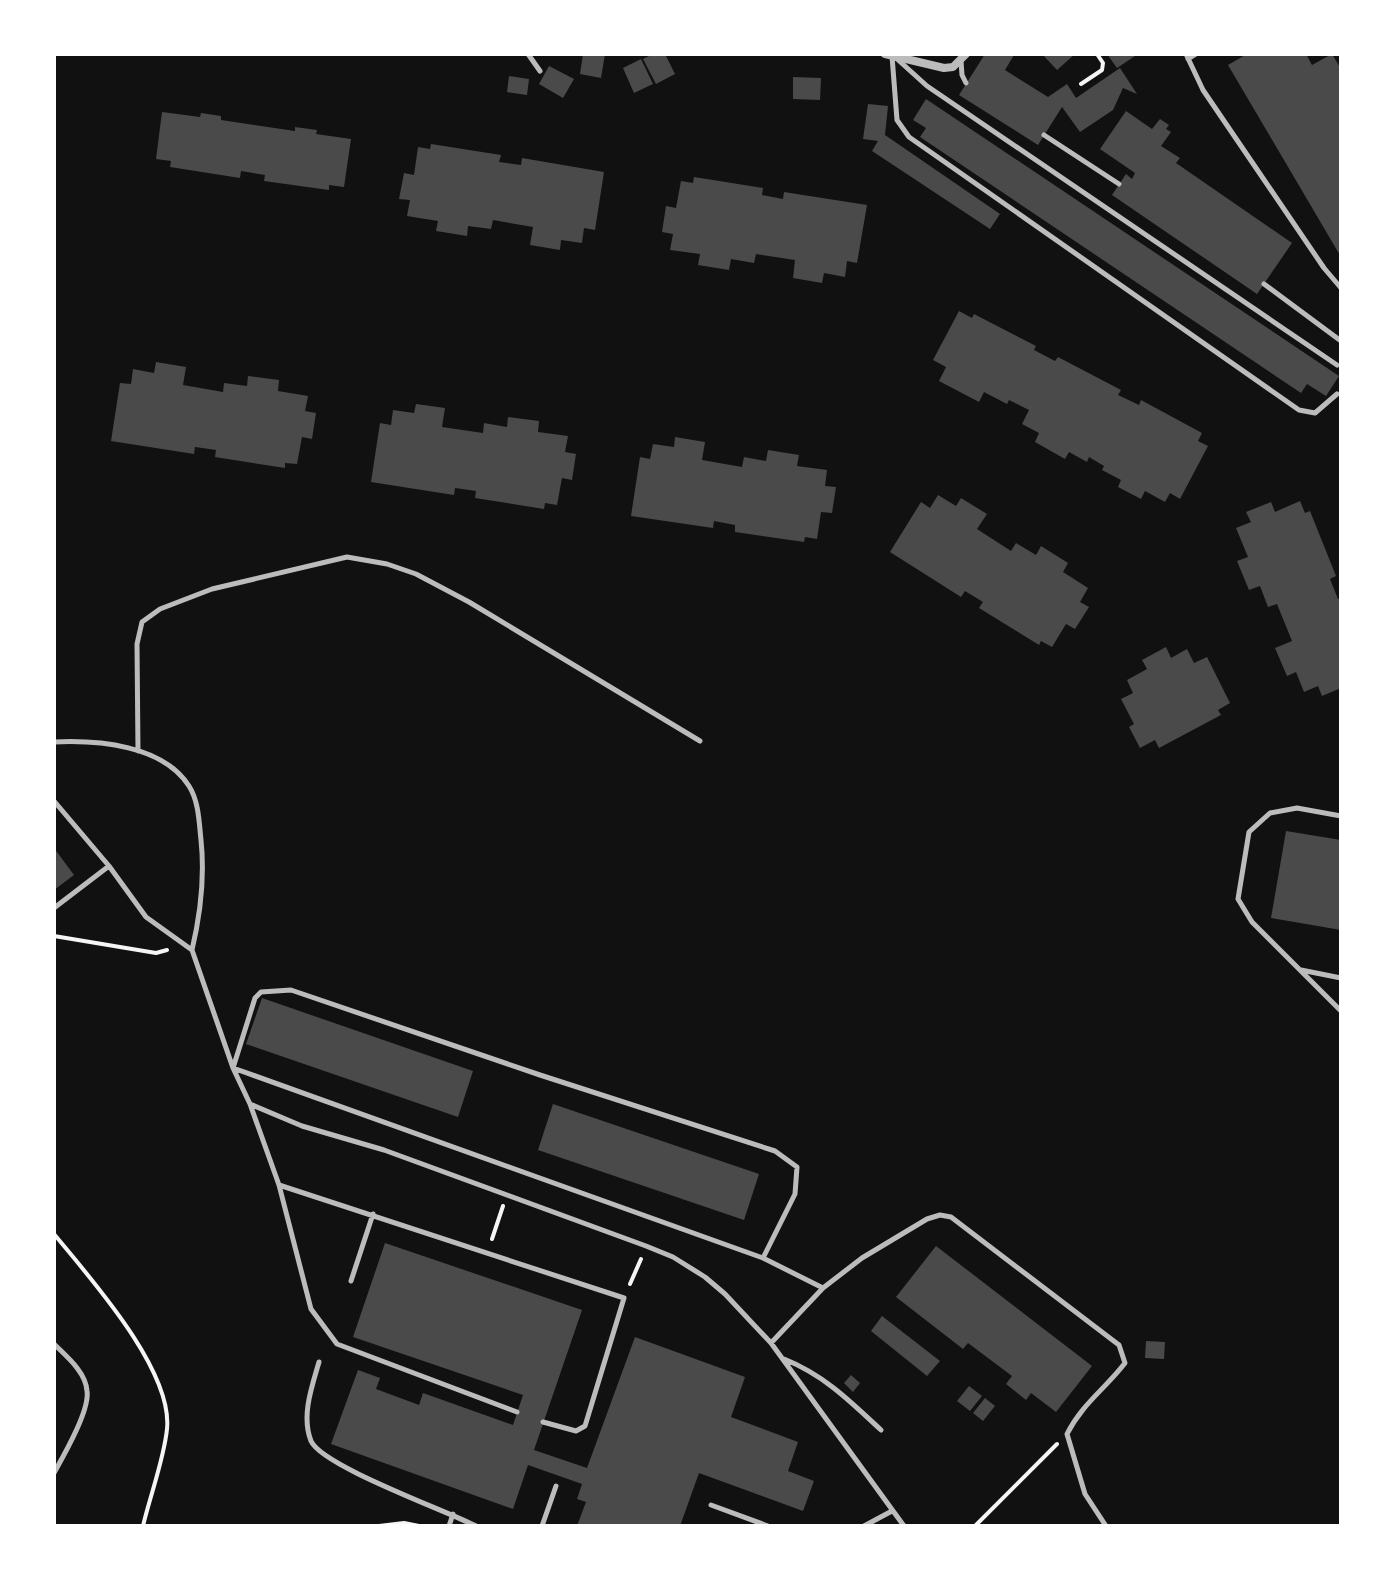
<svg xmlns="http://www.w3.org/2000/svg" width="1395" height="1580" font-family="Georgia,serif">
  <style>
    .building { fill: #4a4a4a }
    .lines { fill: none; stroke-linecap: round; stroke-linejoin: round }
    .path { stroke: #f5f5f5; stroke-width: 4 }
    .service { stroke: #bcbcbc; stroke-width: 5 }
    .minor { stroke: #bcbcbc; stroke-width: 8 }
  </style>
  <rect width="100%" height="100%" fill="#111"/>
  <!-- building -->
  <path class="building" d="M583,54H605L601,78L580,74Z
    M653,54H665L675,74L656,84L643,59Z
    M985,54L1014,55L1005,70L1048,97L1067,84L1076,98L1120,68L1137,94L1123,88L1113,110L1080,132L1062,107L1038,145L959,95Z
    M1042,54H1075L1057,70Z
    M1107,54H1138L1117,68Z
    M1247,54H1306L1312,65L1332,54L1341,69V257L1228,65Z
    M641,59L653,84L634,93L623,68Z
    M549,66L574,79L563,98L539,84Z
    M509,76L529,79L527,95L507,92Z
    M793,77L821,78L820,100L793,99Z
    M926,99L1339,376L1326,396L1307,384L1301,393L920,137L926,128L913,120Z
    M868,104L888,106L885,135L1000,214L990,229L872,151L878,141L863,139Z
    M1126,111L1152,129L1160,119L1169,125L1166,129L1171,132L1161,146L1180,158L1176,163L1292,243L1257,294L1112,195L1126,174L1132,179L1135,173L1100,149Z
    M162,112L200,117L201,113L221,116V120L295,131V127L317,130L316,134L351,139L344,187L329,185V190L264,181L265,175L241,171L240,178L170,167L171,161L156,159Z
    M431,144L501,155L499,162L521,165L522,158L604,172L595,230L584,228L582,243L561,240L560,250L530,245L533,227L493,220L491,229L468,226L467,236L436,231L438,221L407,216L410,200L399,199L404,173L414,175L418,147L430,149Z
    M694,177L763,188L762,195L783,199L784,192L867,205L857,263L847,261L845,277L824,273L822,283L793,278L795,260L756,254L754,263L731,259L729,270L698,265L700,254L670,250L673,234L662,232L666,206L676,208L681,181L693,183Z
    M959,311L972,318L974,314L1036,346L1034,350L1055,361L1058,357L1121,390L1118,395L1139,405L1141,400L1202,433L1198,441L1208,446L1180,499L1170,493L1165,502L1145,491L1141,499L1118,487L1121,480L1102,470L1104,466L1089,457L1087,462L1069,452L1065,459L1035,442L1039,433L1022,424L1029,410L1009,400L1007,404L984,392L979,402L939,381L946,367L933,360Z
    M156,362L186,367L183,385L223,392L224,383L247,386L248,376L279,380L278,391L308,396L305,411L316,413L312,439L302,437L297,464L285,463V468L215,457L216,450L195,447L194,454L111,441L120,383L131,384L133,369L154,373Z
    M416,404L445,408L442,427L483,433L484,423L507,427L508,417L539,421L538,432L568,436L565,452L576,454L572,480L562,478L557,505L545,503L544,509L475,498L476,491L455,488L454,495L371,482L380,423L391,425L393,410L414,413Z
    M675,437L705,442L702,460L742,467L744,457L766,461L768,450L799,455L797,466L827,470L825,486L836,487L832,513L821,512L817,539L805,537L804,542L735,532V525L714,521L713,528L631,516L640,457L650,459L653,444L674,447Z
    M938,495L956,506L961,498L987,514L977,529L1011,551L1016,543L1036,555L1041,546L1068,563L1063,572L1088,588L1080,602L1089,607L1075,629L1066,624L1052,647L1041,641L1039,645L979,608L983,602L965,591L961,597L890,552L921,502L930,508Z
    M1300,501L1305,513L1310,511L1336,576L1330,579L1338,599L1341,598V688L1322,696L1318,686L1304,692L1296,672L1287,676L1275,648L1292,641L1277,604L1268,607L1260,586L1249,590L1237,561L1248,557L1236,528L1251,522L1246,512L1271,502L1275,512Z
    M1166,647L1171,658L1187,649L1194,663L1207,657L1230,703L1218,710L1221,715L1159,748L1155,740L1140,748L1129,727L1134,724L1121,699L1133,693L1127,680L1147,669L1142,660Z
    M1286,831L1341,840V930L1271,918Z
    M54,848L74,875L54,890Z
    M262,998L473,1071L458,1117L246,1044Z
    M553,1104L759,1174L744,1220L538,1150Z
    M385,1243L582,1310L534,1450L587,1468L635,1337L745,1377L731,1417L798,1442L788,1471L814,1481L803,1511L699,1473L680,1526H577L586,1502L577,1499L582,1484L528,1465L513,1509L331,1444L358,1370L380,1378L376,1389L419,1405L423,1393L513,1425L523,1395L353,1337Z
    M936,1246L1092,1366L1056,1412L1031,1393L1026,1400L1006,1384L1012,1376L968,1343L963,1349L896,1297Z
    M882,1316L940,1361L927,1376L871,1331Z
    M1146,1341L1165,1342L1164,1359L1145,1358Z
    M851,1375L860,1383L853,1392L844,1383Z
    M969,1386L982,1396L970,1411L957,1401Z
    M985,1398L995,1406L983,1421L973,1413Z"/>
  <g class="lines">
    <!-- path -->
    <path class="path" d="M1081,84L1102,70L1103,63L1097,54
      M54,936L156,953L167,950
      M54,1234C90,1278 173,1370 167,1429C164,1459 150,1496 143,1526
      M492,1239L503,1206
      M630,1284L641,1259
      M379,1526L404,1523L419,1526
      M975,1526L1057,1444"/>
    <!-- service -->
    <path class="service" d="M528,54L540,71
      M1186,54L1203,90L1324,268L1341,288
      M892,56L897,120L909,137L1299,410L1315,413L1337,394
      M896,58L927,86L1337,365
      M1188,59L1196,54
      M961,61L962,75L966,83
      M1044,135L1119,184
      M1264,284L1341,341
      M54,742C98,740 163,745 189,786C199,802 199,822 201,840C205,878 201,912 192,950
      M138,751L137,644L142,622L160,609L212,589L347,557L387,564L416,574L469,602L700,741
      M54,801L109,866L146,917L192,950L233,1068L250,1104L302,1126L384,1150L646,1246L673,1257L705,1277L725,1294L771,1343L904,1526
      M1341,816L1297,808L1270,813L1249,832L1238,899L1252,922L1341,1011
      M54,908L109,866
      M1301,970L1341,978
      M250,1104L279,1185L311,1309L337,1344L517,1412
      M279,1185L624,1298L585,1426L576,1431L543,1422
      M763,1258L795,1194L797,1167L775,1151L540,1075L291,990L261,992L255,998L233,1068L763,1258L823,1288
      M351,1281L373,1214
      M771,1343L823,1288L862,1258L927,1219L940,1215L951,1217L1119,1345L1125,1363C1105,1389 1082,1404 1067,1434L1085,1494L1106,1526
      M54,1344C66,1356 86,1372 87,1391C90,1410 64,1455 54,1473
      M784,1359C824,1375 850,1401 881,1430
      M319,1362C312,1386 301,1416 311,1441C322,1466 445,1510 476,1526
      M711,1505L768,1526
      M449,1526L453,1514
      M542,1526L556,1486
      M864,1526L892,1511"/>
    <!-- minor -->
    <path class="minor" d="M885,54L944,68L953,67L966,54"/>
  </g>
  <!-- border -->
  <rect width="1395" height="1580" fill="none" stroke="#ffffff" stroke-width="112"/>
</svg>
